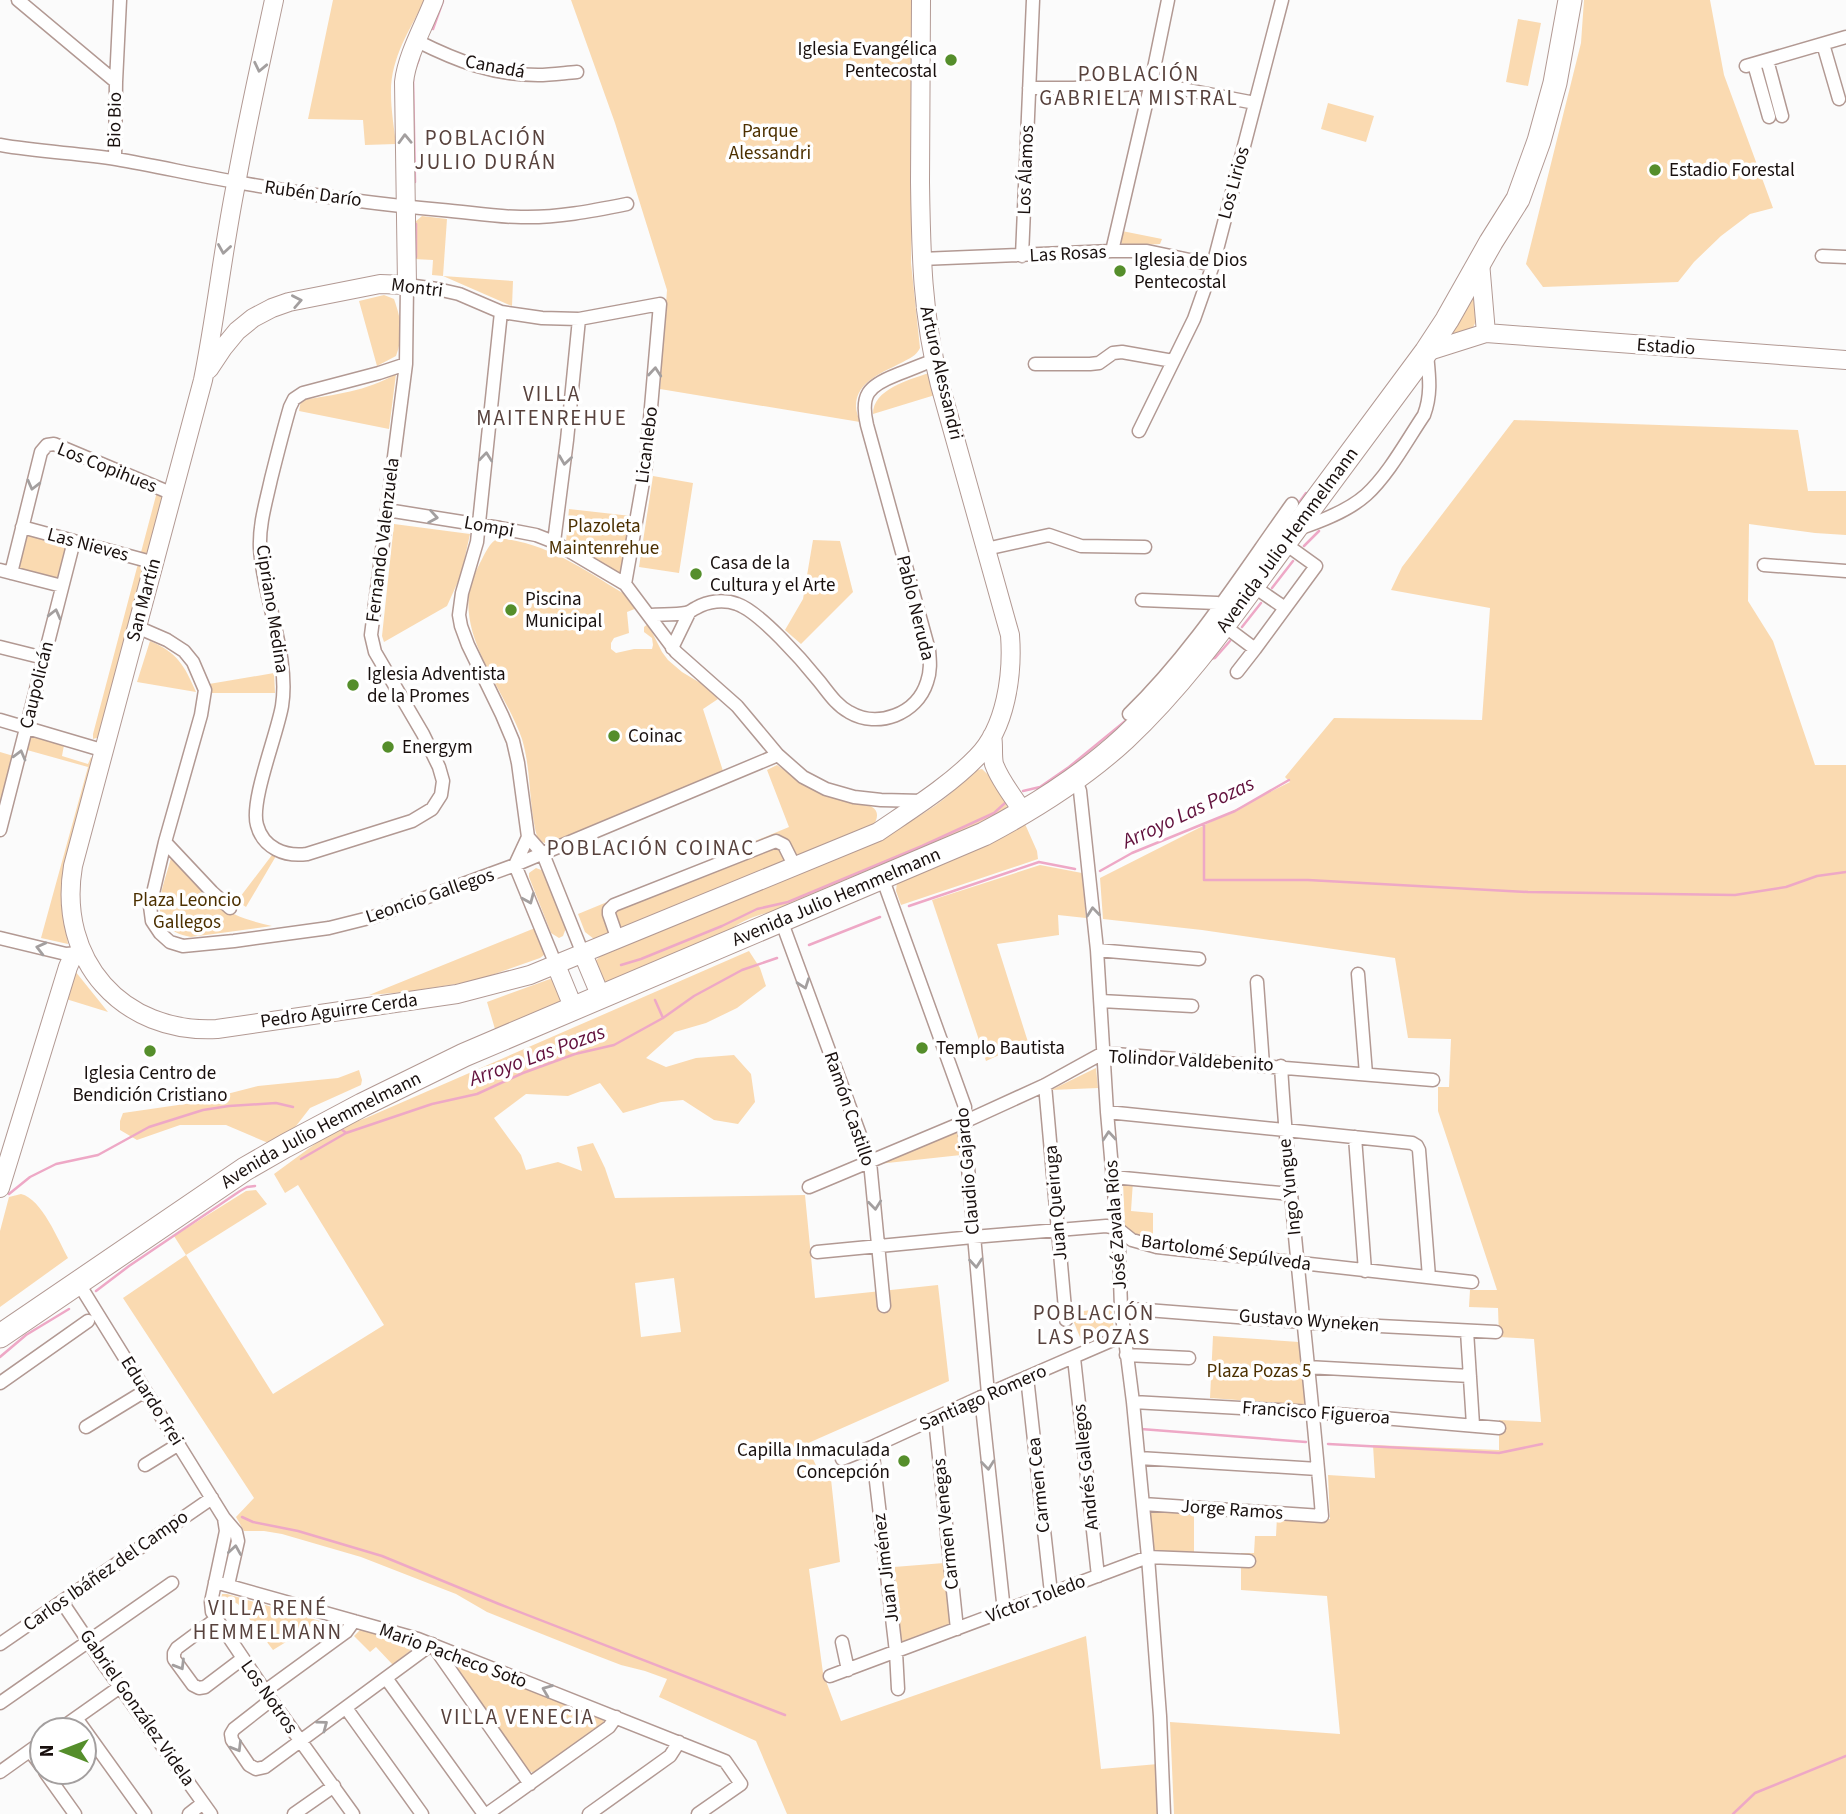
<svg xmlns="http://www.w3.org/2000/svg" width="1846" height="1814" font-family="'Source Sans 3',sans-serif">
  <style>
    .green { fill: #fadab1; fill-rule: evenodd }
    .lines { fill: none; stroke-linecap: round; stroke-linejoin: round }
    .stream { stroke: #eea8c6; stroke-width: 2.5 }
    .street-casing { stroke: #b29993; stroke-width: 15 }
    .secondary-casing { stroke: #b29993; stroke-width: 20 }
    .highway-casing { stroke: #b29993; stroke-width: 25 }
    .street { stroke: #fff; stroke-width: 12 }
    .secondary { stroke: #fff; stroke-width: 18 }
    .highway { stroke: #fff; stroke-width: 23 }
    .oneway { stroke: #a39f9f }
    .poi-dot { fill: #558e2b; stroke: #fff; stroke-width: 2.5 }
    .labels { text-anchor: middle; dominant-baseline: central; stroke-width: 7; stroke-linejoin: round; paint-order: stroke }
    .poi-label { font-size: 19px; fill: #19100e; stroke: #fff; text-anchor: start }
    .street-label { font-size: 19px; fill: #19100e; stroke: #fff }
    .park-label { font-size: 19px; fill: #4c3000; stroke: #fff }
    .neighbourhood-label { font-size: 21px; letter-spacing: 2px; fill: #58423d; stroke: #fff }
    .water-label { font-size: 21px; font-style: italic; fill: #61103c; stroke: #fff }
  </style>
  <rect width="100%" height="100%" fill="#fbfbfb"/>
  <!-- green -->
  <path class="green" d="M333,0H425C410,29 390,59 391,94C391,110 394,127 396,144L365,145L363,120L308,119Z
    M571,0H915L911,263L920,348C916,356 910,358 903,362C884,372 856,381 856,406C856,411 858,417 860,422L660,389L667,290L615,123Z
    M1584,0H1710L1724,75L1773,208L1750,214L1721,236L1694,262L1678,282L1543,287L1526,264L1581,43Z
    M1518,19L1541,23L1528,86L1506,82Z
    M1328,103L1374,116L1366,142L1321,129Z
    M422,216L447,219L443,276L513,281L512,306L443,276L432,275L433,260L414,259L415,222Z
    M1122,231L1162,239L1160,244L1124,246L1120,241Z
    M1474,282L1477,319L1470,334L1441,344Z
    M384,295L394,299C401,319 404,335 396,356L377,366L359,301Z
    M929,373L935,395L873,414C873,389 909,380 929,373Z
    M396,374L389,429L299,411L301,400C334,395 367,391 396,374Z
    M1514,420L1798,430L1808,491H1846V535L1815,533L1749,524L1748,601L1773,641L1815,765H1846V1814H1174L1170,1722L1340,1734L1327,1596L1241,1590V1553H1254L1255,1536H1276L1277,1517L1330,1519L1328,1475L1375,1478L1373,1445L1499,1450V1420L1541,1422L1534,1339L1499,1337L1498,1308L1469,1307L1470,1290H1497L1438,1111V1087H1449L1451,1039L1408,1038L1395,958L1202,930L1103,919L1100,878L1290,782L1285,777L1334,718L1482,720L1490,608L1391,590L1402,567Z
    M653,476L693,483L679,573L639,567Z
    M158,488L166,491L100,737L93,739V734Z
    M569,509L631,516L622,576L566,542Z
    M394,524L470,534L461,575L447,606L384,642L382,636Z
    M27,530L67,543L57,580L18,569Z
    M499,538C551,544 587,572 631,598L637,608L627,612L629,633L614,638L611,643V649L616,653L634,649H652L653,645L652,638L644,632V627L648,624L662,652L668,660L682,672L702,684L718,699L703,709L723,771L547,844L538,840C528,807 532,772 522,739C506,692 459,640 470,588C472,579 476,571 480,563C485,554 489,542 499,538Z
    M813,540L840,541L853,592L801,644L785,630L803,599Z
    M150,641C178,653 184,665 196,692L137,682Z
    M274,673L275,693H210L209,684Z
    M31,735L64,745L62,756L88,764L91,757L96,762L64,891V918L68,944L41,938L88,767L27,750Z
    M0,752L17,757L0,812Z
    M777,765C800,782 820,790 846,800C854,803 865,802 872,807C880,812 877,820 873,826L594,939L585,932L578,914L789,827L767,770Z
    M982,769C993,779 1007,793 1007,808L1001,814L781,910C759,914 742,919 725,934L612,982L603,981L595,961L602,955L884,836C907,823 931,811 951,793C961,785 969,771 982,769Z
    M1025,824L1037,851L1038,859L901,905L896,891L897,882Z
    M272,855L276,856L246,907L237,901Z
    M171,858C190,879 209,901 234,914C246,920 260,923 272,926L191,937C143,928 162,892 171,858Z
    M1040,865L1082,873L1086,918L1058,915L1059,935L997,944L1028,1042L986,1061L932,900Z
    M536,868L544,871L566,928L563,936L559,938L551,933L529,877V873Z
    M535,928L546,950L544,955L540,958L475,981L406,992L369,995Z
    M749,951L760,968L766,986L737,1008L706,1023L675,1032L646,1058L666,1067L696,1058L734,1055L751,1074L755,1102L738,1124L714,1120L683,1100L661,1102L623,1113L600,1083L568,1096L526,1094L494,1118L521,1155L526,1170L558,1162L582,1171L577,1147L593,1143L605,1168L615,1198L805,1195L815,1298L938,1285L949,1381L806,1444L820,1474L830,1470L840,1562L809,1569L823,1673L841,1721L1086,1636L1101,1769L1158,1764V1814H787L756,1741L659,1697L667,1679L645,1671L621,1665L582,1650L487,1612L456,1594L361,1557L282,1534L264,1531H244L236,1517L254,1498L123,1298L186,1255L174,1236L246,1191L256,1190L267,1204L186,1255L273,1394L384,1325L298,1185L285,1193L274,1174L334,1130L366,1118ZM674,1278L681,1332L641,1337L635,1283Z
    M75,971L108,1012L66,999Z
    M550,979L554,980L562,997L557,1005L495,1029L487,1002Z
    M1096,1068L1098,1088L1051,1090Z
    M359,1070L362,1080L361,1085L310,1108L296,1126L273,1145L226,1125H180L137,1140L120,1130V1121L123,1113L192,1103L258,1086L338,1078Z
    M959,1130L961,1155L878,1164Z
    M1133,1181L1131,1211L1153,1213V1241C1143,1238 1131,1236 1125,1226L1123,1183Z
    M21,1194C42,1199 58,1240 68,1258L0,1307V1231L9,1197Z
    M1111,1307L1114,1329L1082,1342L1070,1313Z
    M1213,1336L1299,1342L1309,1405L1210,1398Z
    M1147,1509L1194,1512V1553L1151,1551Z
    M944,1563L952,1628L902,1647L894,1567Z
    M222,1594H227L320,1621L273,1650L238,1604L230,1600L220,1607Z
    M361,1629L409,1644L412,1646L411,1650L393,1665L376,1647L370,1652L354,1636Z
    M464,1664L602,1719L605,1723L534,1773L527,1770L457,1671L459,1665Z"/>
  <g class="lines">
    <!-- stream -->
    <path class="stream" d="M433,29L443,1
      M415,69L419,59
      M413,79L415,182
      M416,224V257
      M1298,504L1306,493
      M1304,546L1319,531
      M1272,588L1293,561
      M1242,627L1261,603
      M1209,659L1215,658L1230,641
      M1023,791L1040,787L1069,767L1129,718
      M1204,824V880H1308L1528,892L1735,895L1786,887L1817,876L1846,872
      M1100,871L1132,853L1235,811L1289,780
      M909,906L1039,862L1075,869
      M809,945L880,917
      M621,965L641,959L722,926L757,909L788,902L922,846L994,813L1005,803
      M655,1000L663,1018
      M340,1128L346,1133L432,1104L477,1094L523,1073L575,1054L614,1045L663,1018L694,996L742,970L777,958
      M301,1159L346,1133
      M9,1194L30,1177L56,1164L98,1155L149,1127L203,1110L229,1106L276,1103L293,1107
      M96,1291L129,1266L240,1191L247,1187L255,1186
      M0,1357L26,1335L69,1309
      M1141,1429L1306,1442
      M1328,1444L1499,1453L1542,1444
      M242,1517L253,1522L298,1531L382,1556L499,1604L785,1715
      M1733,1814L1755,1793L1846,1756"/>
    <!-- street casing -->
    <g class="street-casing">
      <path id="street" d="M18,0L116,82
        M417,41C457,61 493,75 538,75C551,75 564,73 577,72
        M1823,44L1839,99
        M1767,60L1782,116
        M1754,64L1769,117
        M1746,66L1846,37
        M1029,88H1074L1151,83L1255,103
        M0,145C38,152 78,153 116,159C156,166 196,175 236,182C304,194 373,204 442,210C468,212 495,217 521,217C557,218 592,211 627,204
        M115,159L116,82L120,0
        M1112,251L1151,83L1168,0
        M1022,256L1033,0
        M1822,256L1846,257
        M921,259L1112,251H1147L1213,265
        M501,312L477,542L462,593L459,615L461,626L468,645L502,715L513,741L518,763L528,837L515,865L556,965
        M406,364L379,373L303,393L294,399L290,407C283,431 277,455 271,479C266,502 259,524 260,548C263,597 290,657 282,706C277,735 250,801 257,825C263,848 285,857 307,854L412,821L432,809L441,795L443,781L439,767L423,734L375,652L371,635L406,364L407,285L437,289L459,294L501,312L542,318L579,319L660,304L646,465L625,584
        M1035,364H1090L1099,363L1113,353L1122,352L1173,361
        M1139,431L1194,319L1213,265L1282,0
        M387,510L500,528L536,535L554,542L625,584L676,652L737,706L778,755L803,777L826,789L854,797L881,800L923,801
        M22,527L155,563
        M1298,529C1322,521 1348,511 1366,495C1389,474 1407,440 1424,415C1432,394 1429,375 1427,354
        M554,542L567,440L579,319
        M986,549L1049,535L1081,546L1145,547
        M1764,565L1846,571
        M0,570L62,586
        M11,573L41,452L47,445L54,444L173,494
        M1253,586L1285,608
        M1142,600L1217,603L1225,607
        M649,615C661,614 675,615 686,613C692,612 691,610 696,608C708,601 724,599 737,604C760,612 803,661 819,681C828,692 836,705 849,712C878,729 917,714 927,682C931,671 930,661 929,650L867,425C860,395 868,386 896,375C909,370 921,365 934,360
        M1223,625L1255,649L1316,566L1284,543
        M137,627L167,640L184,651L193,662L205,690L201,715L165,842L150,906L152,921L160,933L170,942L183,946L234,941L329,928L373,917L515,865L778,755
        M0,647L44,658
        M672,648L689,613
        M1237,672L1255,649
        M1129,714C1193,652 1241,575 1292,504
        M0,720L105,751
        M1075,778L1080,791L1097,950L1107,1112L1119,1248L1121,1308L1133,1402L1148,1557L1160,1716L1164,1814
        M0,830L74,541
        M528,837L543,854L583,954
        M165,842L212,892L230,908
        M882,877L965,1107L964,1122L988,1394
        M781,920L870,1162L884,1306
        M0,938L66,954L78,953
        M618,940L609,914V910L614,905L776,841L784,845L795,867
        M1097,950L1199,959
        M1358,974L1366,1074
        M1257,982L1263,1065
        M1101,1001L1192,1006
        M1045,1085L1066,1320
        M1107,1112L1412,1143L1417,1146L1419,1150L1429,1277
        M1355,1137L1365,1271
        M1113,1177L1291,1194
        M809,1187L964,1122L1045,1085L1103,1053L1433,1080
        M817,1252L973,1237L1106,1226L1117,1228L1132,1240L1157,1247L1472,1282
        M79,1284L224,1518L236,1532L238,1541L228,1585
        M1121,1308L1302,1322L1496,1332
        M1467,1331L1473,1425
        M1126,1355L1189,1358
        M1074,1358L1098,1576
        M1307,1367L1470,1376
        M1027,1377L1051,1593
        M0,1383L88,1321
        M981,1397L1004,1611
        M1133,1402L1313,1412L1499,1428
        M935,1419L957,1629
        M86,1427L145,1391
        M872,1447L896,1652L898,1689
        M1139,1458L1318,1469
        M842,1459L872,1447L981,1397L1124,1335
        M145,1465L179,1444
        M1143,1504L1322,1516C1310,1366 1290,1217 1281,1066
        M224,1518L226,1531L211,1602L212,1612L271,1700L353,1814
        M215,1582L418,1639L725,1761L741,1784L698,1814
        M62,1602L105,1666L211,1814
        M216,1619L177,1648L174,1653V1659L193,1685L199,1688L205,1687L242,1659
        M842,1642L848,1670
        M0,1644L212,1498
        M830,1676L1148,1557L1249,1561
        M386,1678L484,1814
        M265,1691L346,1632L354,1621
        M271,1700L234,1729L231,1734L232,1740L249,1765L256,1769L265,1767L432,1644L530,1784
        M0,1703L172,1583
        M346,1708L422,1814
        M76,1718L145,1814
        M59,1730L120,1687
        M30,1751L42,1767
        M0,1772L42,1742
        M45,1772L75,1814
        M189,1814L203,1803
        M294,1814L334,1786
        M487,1814L609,1727L616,1717
        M589,1814L670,1756L679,1742"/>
    </g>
    <!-- secondary casing -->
    <g class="secondary-casing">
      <path id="secondary" d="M274,0C261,61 247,122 236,184C223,249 216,315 203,380L73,866C57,960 122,1034 217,1029L457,994L530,975L878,832C910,810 949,786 977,757C1006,728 1013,674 1010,635L940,385C922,316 921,253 920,182C920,122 921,61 921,0
        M1480,262L1486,333
        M1426,352L1486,333L1846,360
        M209,369L223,348L237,331L253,318L272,308L289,302L380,284L407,285L404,82C407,55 424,26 434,0
        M992,736C994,745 992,755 994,764C1000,781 1014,798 1024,813
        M583,954L601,997
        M556,965L574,1009
        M0,1188L68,967L72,958L81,951"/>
    </g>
    <!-- highway casing -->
    <g class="highway-casing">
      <g id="highway">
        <path id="s1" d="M0,1336L245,1169L285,1146L362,1105L464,1055L984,834C1035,807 1083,777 1125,738C1186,681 1234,611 1283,545C1331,480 1379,416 1426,352L1447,320L1491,242L1518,199L1539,141L1555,83L1570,0"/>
      </g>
    </g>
    <!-- street -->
    <use href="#street" class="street"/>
    <!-- secondary -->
    <use href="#secondary" class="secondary"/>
    <!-- highway -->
    <use href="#highway" class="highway"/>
  </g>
  <!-- one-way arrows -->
  <defs><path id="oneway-chevron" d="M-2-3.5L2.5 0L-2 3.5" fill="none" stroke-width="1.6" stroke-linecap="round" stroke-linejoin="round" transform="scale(1.75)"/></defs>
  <g class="oneway">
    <use href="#oneway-chevron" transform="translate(260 67) rotate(102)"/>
    <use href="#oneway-chevron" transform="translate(405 139) rotate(-92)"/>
    <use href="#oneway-chevron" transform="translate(224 249) rotate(99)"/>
    <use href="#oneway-chevron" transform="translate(297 301) rotate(-11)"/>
    <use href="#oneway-chevron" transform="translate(655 372) rotate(-85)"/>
    <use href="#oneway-chevron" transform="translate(486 457) rotate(-84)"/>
    <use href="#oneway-chevron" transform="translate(565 460) rotate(98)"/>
    <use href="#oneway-chevron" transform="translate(33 485) rotate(104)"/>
    <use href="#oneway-chevron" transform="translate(433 517) rotate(9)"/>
    <use href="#oneway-chevron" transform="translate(55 614) rotate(-76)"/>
    <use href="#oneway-chevron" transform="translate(20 755) rotate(-75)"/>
    <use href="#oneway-chevron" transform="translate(529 899) rotate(67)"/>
    <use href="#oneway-chevron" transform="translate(1093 912) rotate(-96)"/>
    <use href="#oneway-chevron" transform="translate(41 948) rotate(-166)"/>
    <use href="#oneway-chevron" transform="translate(804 984) rotate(70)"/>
    <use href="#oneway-chevron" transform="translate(1109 1136) rotate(-95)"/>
    <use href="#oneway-chevron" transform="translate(875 1205) rotate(84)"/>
    <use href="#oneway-chevron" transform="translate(976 1263) rotate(85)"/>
    <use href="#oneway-chevron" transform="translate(988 1465) rotate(84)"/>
    <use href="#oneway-chevron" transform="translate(235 1550) rotate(-81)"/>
    <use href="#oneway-chevron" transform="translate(180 1665) rotate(59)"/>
    <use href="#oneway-chevron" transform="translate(547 1690) rotate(-158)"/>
    <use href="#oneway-chevron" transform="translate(323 1725) rotate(-37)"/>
    <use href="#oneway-chevron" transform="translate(237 1747) rotate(59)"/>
  </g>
  <!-- markers -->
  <g class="poi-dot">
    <circle cx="951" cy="60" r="7"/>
    <circle cx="1655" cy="170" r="7"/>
    <circle cx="1120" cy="271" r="7"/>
    <circle cx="696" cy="574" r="7"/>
    <circle cx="511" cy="610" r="7"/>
    <circle cx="353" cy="685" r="7"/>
    <circle cx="614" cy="736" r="7"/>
    <circle cx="388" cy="747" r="7"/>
    <circle cx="922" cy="1048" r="7"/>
    <circle cx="150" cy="1051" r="7"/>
    <circle cx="904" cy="1461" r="7"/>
  </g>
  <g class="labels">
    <!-- poi labels -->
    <g class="poi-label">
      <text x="937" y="49" text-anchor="end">Iglesia Evangélica<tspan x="937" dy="22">Pentecostal</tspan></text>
      <text x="1669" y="170">Estadio Forestal</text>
      <text x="1134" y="260">Iglesia de Dios<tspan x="1134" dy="22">Pentecostal</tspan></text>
      <text x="710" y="563">Casa de la<tspan x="710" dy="22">Cultura y el Arte</tspan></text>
      <text x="525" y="599">Piscina<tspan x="525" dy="22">Municipal</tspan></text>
      <text x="367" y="674">Iglesia Adventista<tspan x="367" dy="22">de la Promes</tspan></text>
      <text x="628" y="736">Coinac</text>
      <text x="402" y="747">Energym</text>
      <text x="936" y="1048">Templo Bautista</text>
      <text x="150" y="1073" text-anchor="middle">Iglesia Centro de<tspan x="150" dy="22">Bendición Cristiano</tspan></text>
      <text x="890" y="1450" text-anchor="end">Capilla Inmaculada<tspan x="890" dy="22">Concepción</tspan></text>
    </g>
    <!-- street labels -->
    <g class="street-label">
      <text transform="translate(495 67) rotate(11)">Canadá</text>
      <text transform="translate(115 120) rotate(-89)">Bio Bio</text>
      <text transform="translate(1026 170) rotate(-88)">Los Álamos</text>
      <text transform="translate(1234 183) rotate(-75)">Los Lirios</text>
      <text transform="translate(313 194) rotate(8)">Rubén Darío</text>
      <text transform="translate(1068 254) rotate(-3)">Las Rosas</text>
      <text transform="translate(417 288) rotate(7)">Montri</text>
      <text transform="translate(1666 347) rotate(4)">Estadio</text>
      <text transform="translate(941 373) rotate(77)">Arturo Alessandri</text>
      <text transform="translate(647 445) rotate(-83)">Licanlebo</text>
      <text transform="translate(107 468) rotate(22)">Los Copihues</text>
      <text transform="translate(489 527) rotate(10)">Lompi</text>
      <text stroke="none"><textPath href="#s1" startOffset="1536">Avenida Julio Hemmelmann</textPath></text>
      <text transform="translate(383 540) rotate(-83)">Fernando Valenzuela</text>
      <text transform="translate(88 545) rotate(15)">Las Nieves</text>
      <text transform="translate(144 600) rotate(-75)">San Martín</text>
      <text transform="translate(915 608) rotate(76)">Pablo Neruda</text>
      <text transform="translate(272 609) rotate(81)">Cipriano Medina</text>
      <text transform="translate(37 685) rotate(-76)">Caupolicán</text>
      <text transform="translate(430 896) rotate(-19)">Leoncio Gallegos</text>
      <text stroke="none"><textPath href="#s1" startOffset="948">Avenida Julio Hemmelmann</textPath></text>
      <text transform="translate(339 1011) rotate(-8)">Pedro Aguirre Cerda</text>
      <text transform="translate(1191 1061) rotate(3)">Tolindor Valdebenito</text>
      <text transform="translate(849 1109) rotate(71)">Ramón Castillo</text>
      <text stroke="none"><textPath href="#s1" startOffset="382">Avenida Julio Hemmelmann</textPath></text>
      <text transform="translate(968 1171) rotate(-95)">Claudio Gajardo</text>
      <text transform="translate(1290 1187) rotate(-96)">Ingo Yungue</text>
      <text transform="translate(1056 1203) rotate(-95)">Juan Queiruga</text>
      <text transform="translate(1116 1225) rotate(-94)">José Zavala Ríos</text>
      <text transform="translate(1226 1253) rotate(8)">Bartolomé Sepúlveda</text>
      <text transform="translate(1309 1321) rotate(4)">Gustavo Wyneken</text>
      <text transform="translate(983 1398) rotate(-24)">Santiago Romero</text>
      <text transform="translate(152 1401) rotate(58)">Eduardo Frei</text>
      <text transform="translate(1316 1413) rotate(4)">Francisco Figueroa</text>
      <text transform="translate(1086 1467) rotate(-96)">Andrés Gallegos</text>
      <text transform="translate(1039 1485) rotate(-96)">Carmen Cea</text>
      <text transform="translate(1232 1510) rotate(4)">Jorge Ramos</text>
      <text transform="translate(946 1524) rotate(-96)">Carmen Venegas</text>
      <text transform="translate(886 1568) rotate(-97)">Juan Jiménez</text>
      <text transform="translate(106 1571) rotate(-35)">Carlos Ibáñez del Campo</text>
      <text transform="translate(1036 1599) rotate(-21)">Víctor Toledo</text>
      <text transform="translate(453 1656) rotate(20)">Mario Pacheco Soto</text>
      <text transform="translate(269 1697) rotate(55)">Los Notros</text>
      <text transform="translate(137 1708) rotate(55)">Gabriel González Videla</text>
    </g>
    <!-- park labels -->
    <g class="park-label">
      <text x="770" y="131">Parque<tspan x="770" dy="22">Alessandri</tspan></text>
      <text x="604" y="526">Plazoleta<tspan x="604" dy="22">Maintenrehue</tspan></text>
      <text x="187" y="900">Plaza Leoncio<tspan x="187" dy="22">Gallegos</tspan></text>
      <text x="1259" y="1371">Plaza Pozas 5</text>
    </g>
    <!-- neighbourhood labels -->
    <g class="neighbourhood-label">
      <text x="1139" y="74">POBLACIÓN<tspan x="1139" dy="24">GABRIELA MISTRAL</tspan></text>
      <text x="486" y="138">POBLACIÓN<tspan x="486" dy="24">JULIO DURÁN</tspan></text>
      <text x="552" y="394">VILLA<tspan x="552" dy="24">MAITENREHUE</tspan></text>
      <text x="651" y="848">POBLACIÓN COINAC</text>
      <text x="1094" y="1313">POBLACIÓN<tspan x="1094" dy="24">LAS POZAS</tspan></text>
      <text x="268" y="1608">VILLA RENÉ<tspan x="268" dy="24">HEMMELMANN</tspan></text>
      <text x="518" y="1717">VILLA VENECIA</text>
    </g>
    <!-- water labels -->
    <g class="water-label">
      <text transform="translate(1188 812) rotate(-25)">Arroyo Las Pozas</text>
      <text transform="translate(537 1055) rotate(-20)">Arroyo Las Pozas</text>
    </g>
  </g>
  <!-- north arrow -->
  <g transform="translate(63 1751) rotate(270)"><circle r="33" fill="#ffffff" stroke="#a39f9f" stroke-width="2"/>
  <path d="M0-5L12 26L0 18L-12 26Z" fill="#558e2b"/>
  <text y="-10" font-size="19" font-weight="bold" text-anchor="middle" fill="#19100e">N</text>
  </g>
</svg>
